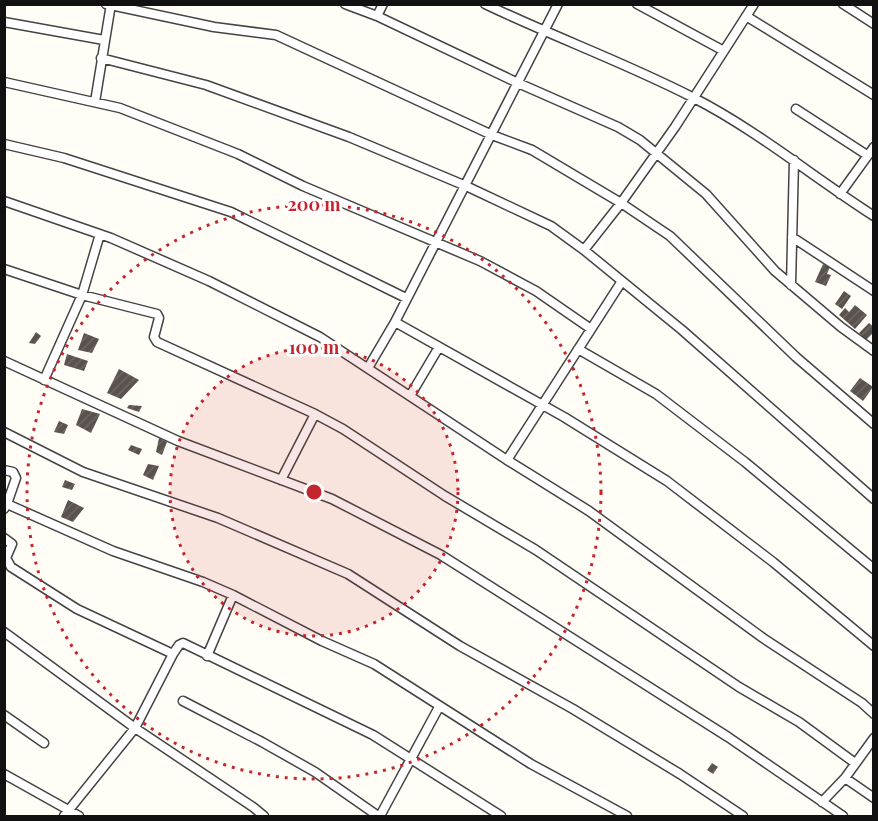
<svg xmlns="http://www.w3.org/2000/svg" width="878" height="821" font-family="'Playfair Display',serif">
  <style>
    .building { fill: url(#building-hatch) }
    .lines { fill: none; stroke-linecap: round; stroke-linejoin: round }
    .minor-casing { stroke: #444; stroke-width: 11 }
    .minor { stroke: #fff; stroke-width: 8 }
    .ring { fill: none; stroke: #c4262e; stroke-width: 3; stroke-dasharray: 3 6 }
    .centre { fill: #c4262e; stroke: #fff; stroke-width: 3 }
    .ring-label { font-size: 18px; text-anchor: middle; font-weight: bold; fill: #c4262e; stroke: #fff; stroke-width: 6; stroke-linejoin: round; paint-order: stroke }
  </style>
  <defs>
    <pattern id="building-hatch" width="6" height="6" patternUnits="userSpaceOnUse" patternTransform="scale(1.5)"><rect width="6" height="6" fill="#5a524d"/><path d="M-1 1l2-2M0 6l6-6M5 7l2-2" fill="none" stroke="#6d6662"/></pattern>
  </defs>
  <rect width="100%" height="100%" fill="#fffdf5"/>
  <!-- building -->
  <path class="building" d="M823,264L830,267L827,274L831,275L826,286L815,282Z
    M844,291L851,296L842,309L835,304Z
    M855,305L867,315L855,329L839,315L845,308L849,312Z
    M869,323L874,327V332L866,340L859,333Z
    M36,332L41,336L35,344L29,343Z
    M84,333L99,339L92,353L78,350Z
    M67,354L88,361L84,371L64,365Z
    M119,369L139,380L121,399L107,393Z
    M860,378L873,387L863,401L850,391Z
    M129,405L142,406L139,412L127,408Z
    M82,409L100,414L91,433L76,425Z
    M59,421L68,425L64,434L54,432Z
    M159,438L167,442L162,455L156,452Z
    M131,445L142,449L139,455L128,450Z
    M148,464L159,466L153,480L143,475Z
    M65,480L75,484L72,490L62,487Z
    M68,500L84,508L73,522L61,517Z
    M712,763L718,767L713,774L707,770Z"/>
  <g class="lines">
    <!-- minor casing -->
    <g class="minor-casing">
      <path id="minor" d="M106,4L214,27L276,35L492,135L532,150L621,203L670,236L796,357L874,424
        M345,4L377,16L518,83L618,127L640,140L706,194L775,271L841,327L874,351
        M485,4C554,37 626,63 694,98C758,131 813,177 874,216
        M637,4L724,51
        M843,4L874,24
        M377,16L383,4
        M746,16L874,95
        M4,22L104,40
        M101,58L206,85L349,137L466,186L551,226L584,250L682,330L874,499
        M4,82L120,108L238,154L303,186L480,261L536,291L591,329
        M95,102L111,4
        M796,109L867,155
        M4,144L64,158L231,212L406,298
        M840,194L874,147
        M4,201L111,238L209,281L320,337L507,460L589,511L763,638L862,703L874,714
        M792,237L874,291
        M584,250L621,203L675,127L754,4
        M4,269L82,295L157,314L159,318L154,337L157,342L315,414L343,429L445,496L536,550L739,687L799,722L855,763
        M791,285L794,160
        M395,322L564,417L667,481L773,562L874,646
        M578,349L656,394L745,462L874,569
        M4,361L178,441L332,499L441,555L728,737L843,816
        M368,368L395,322L558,4
        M44,380L82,295L100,234
        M410,396L439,347
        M4,432L83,472L218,518L348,574L460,646L573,709L680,774L743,816
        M507,460L622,281
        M4,470L13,472L16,478L7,504
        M281,480L315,414
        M4,509L7,504L113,551L203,582L233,595L322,641L374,664L531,764L627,816
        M4,538L12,544L6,558L11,567L77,609L173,654
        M4,632L135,728L253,807L264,816
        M207,656L233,595
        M183,701L262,742L315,772L378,816
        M4,715L44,743
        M4,774L79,816
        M845,778L874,798
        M822,802L845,778L874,738
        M64,816L135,728L173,654L179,645L183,643L373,735L501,816
        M380,816L439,707"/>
    </g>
    <!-- minor -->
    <use href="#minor" class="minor"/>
  </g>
  <!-- distance rings -->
  <circle cx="314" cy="492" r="144" fill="#c4262e" fill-opacity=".12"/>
  <g class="ring">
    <circle cx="314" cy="492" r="144"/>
    <circle cx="314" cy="492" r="287"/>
  </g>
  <circle cx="314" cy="492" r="9" class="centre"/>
  <g class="ring-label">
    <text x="314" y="211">200 m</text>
    <text x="314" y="354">100 m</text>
  </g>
  <!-- border -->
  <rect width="878" height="821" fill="none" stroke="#111111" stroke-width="12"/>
</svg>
